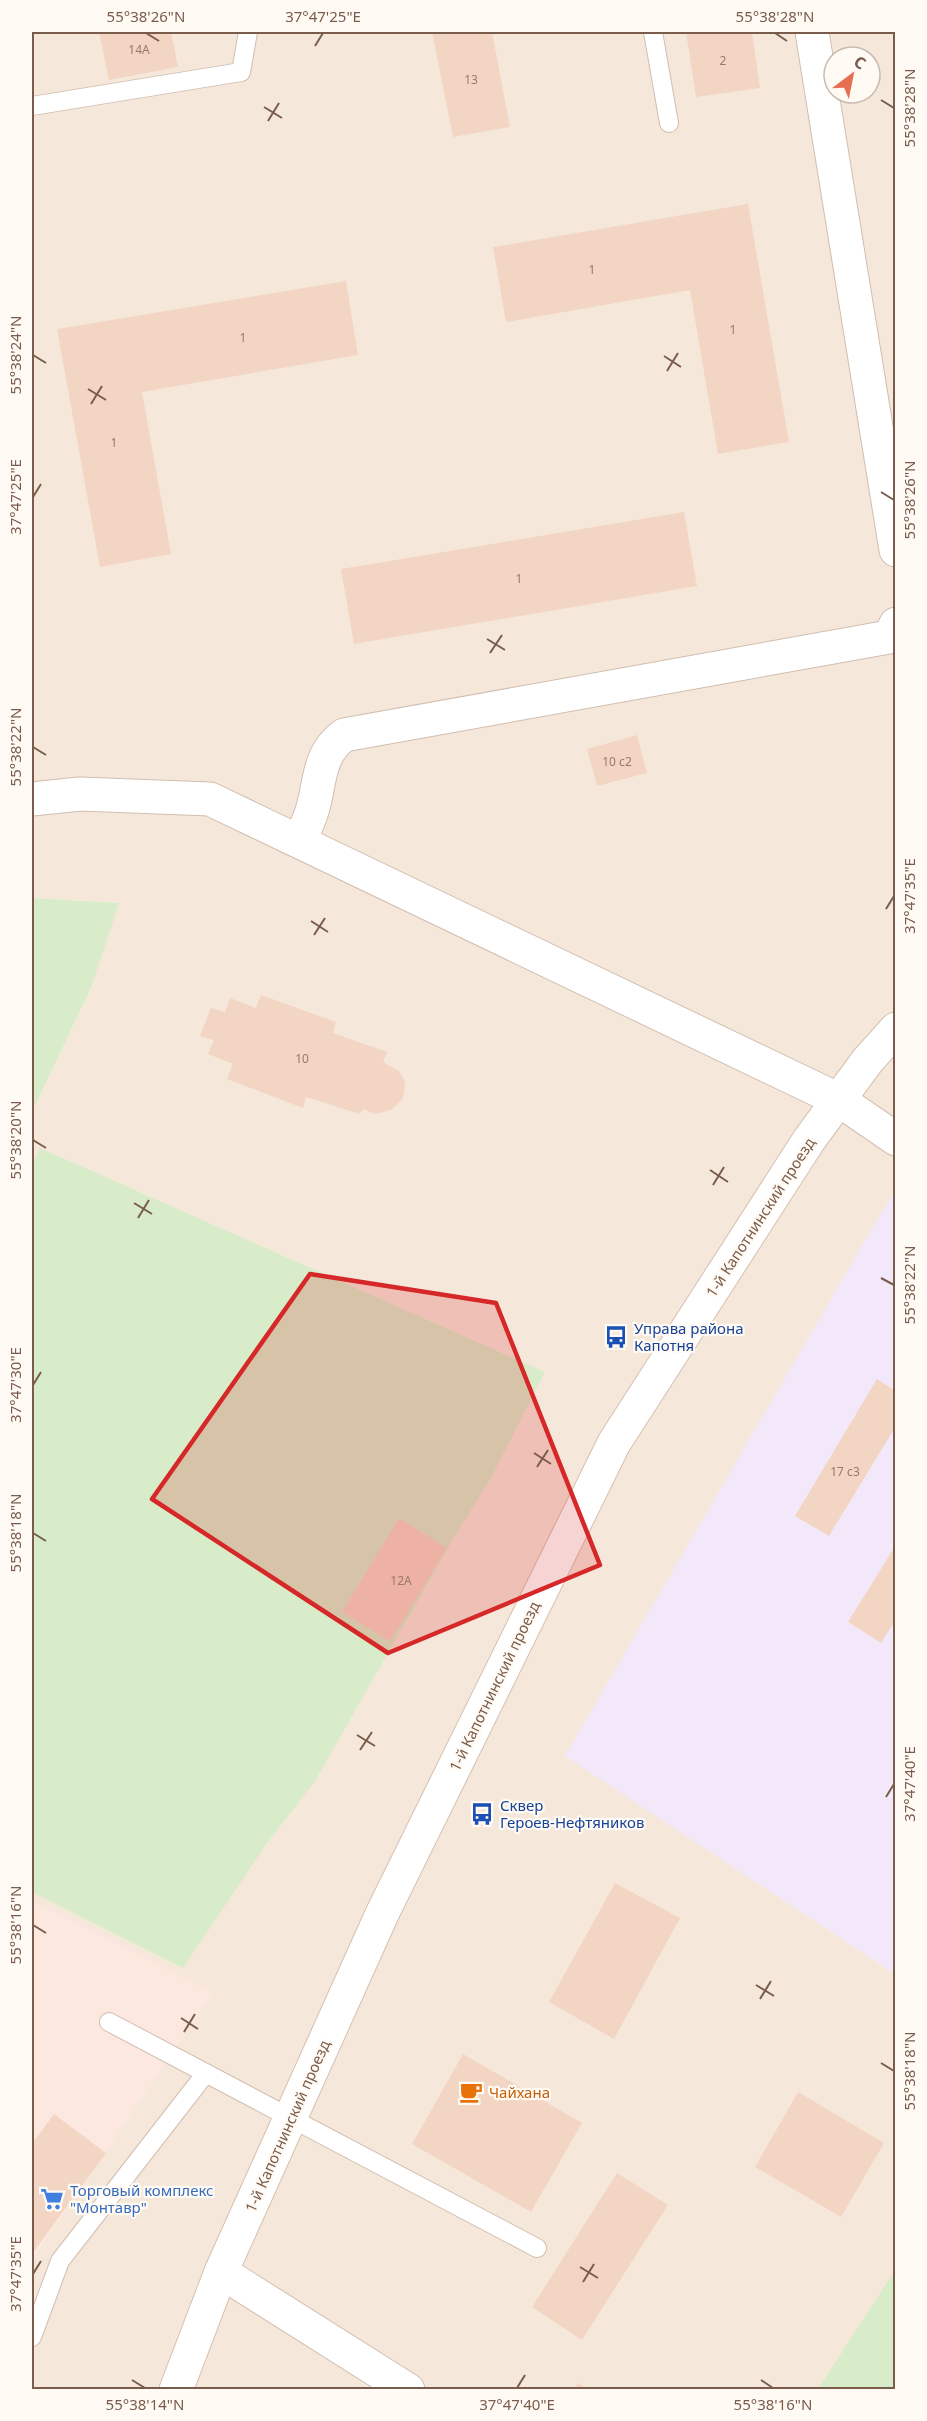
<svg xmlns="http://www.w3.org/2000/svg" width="927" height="2421" font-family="'Noto Sans',sans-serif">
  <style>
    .residential { fill: #f5e8da; fill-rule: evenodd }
    .commercial { fill: #fde8e0 }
    .education { fill: #f3e8fa }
    .green { fill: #d8ecc9 }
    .building { fill: #f3d5c3 }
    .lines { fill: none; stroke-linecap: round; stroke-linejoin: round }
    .lane-casing { stroke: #d1beb0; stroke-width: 20 }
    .street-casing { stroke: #d1beb0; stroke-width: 35 }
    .secondary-casing { stroke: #d6c0b0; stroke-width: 35 }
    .lane { stroke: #fff; stroke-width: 18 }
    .street { stroke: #fff; stroke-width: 33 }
    .secondary { stroke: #fff; stroke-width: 33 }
    .marked { fill: #d62828; fill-opacity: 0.2; stroke: #d62828; stroke-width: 4.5; stroke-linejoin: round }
    .ticks { fill: none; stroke: #7a5c4d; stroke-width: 2 }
    .labels { text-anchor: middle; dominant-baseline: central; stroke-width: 4.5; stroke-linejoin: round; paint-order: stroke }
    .number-label { font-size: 12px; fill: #987a6a }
    .street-label { font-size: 15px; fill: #7a5c4d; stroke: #fffaf3 }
    .transit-label { font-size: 15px; fill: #164399; stroke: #fffaf3; text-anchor: start }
    .food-label { font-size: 15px; fill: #c56008; stroke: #fffaf3; text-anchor: start }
    .shop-label { font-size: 15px; fill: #366cbe; stroke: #fffaf3; text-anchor: start }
    .neatline { fill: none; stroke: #7a5c4d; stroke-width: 2 }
    .ticks-label { font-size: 15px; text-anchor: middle; fill: #7a5c4d }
  </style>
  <rect width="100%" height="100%" fill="#fdf6ec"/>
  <!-- residential -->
  <path class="residential" d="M32,32H895V2389H32V1112L91,988L118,903L32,898ZM834,57H870V93H834Z"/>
  <!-- commercial -->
  <path class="commercial" d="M32,1901L213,1993L32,2260Z"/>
  <!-- education -->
  <path class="education" d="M895,1189V1974L565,1756Z"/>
  <!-- green -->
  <path class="green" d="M32,898L119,903L91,988L32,1112Z
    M40,1148L545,1372L491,1478L453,1539L315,1781L265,1846L183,1968L32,1892V1165Z
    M895,2270V2389H818Z"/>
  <!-- building -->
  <path class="building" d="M99,32H171L178,67L109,80Z
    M432,32H492L510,127L453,137Z
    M686,32H752L760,88L696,97Z
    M748,204L789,442L718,454L690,290L506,322L493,247Z
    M346,281L358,355L142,392L171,554L100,567L57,329Z
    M684,512L697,586L354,644L341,569Z
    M637,735L647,773L597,786L587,749Z
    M261,995L336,1022L333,1033L387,1052L383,1062L399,1071L405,1082L403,1099L391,1110L375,1114L363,1109L360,1114L306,1097L303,1108L227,1079L233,1064L208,1054L214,1040L200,1036L211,1008L225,1012L230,998L256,1008Z
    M877,1379L896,1391V1426L829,1536L795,1516Z
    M399,1518L447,1548L390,1641L342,1612Z
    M894,1548L896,1550V1619L881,1643L848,1622Z
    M615,1883L680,1918L614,2039L549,2002Z
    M463,2054L582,2123L531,2212L412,2144Z
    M798,2092L884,2143L841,2217L755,2167Z
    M54,2114L106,2153L32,2254V2144Z
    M617,2173L668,2205L582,2340L532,2307Z
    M578,2383L588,2390H574Z"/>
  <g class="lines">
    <!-- lane casing -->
    <g class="lane-casing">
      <path id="lane" d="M653,32L669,123
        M32,106L241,72L248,32
        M109,2022L537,2248
        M32,2337L60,2261L206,2073"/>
    </g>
    <!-- street casing -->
    <g class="street-casing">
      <path id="street" d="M812,32L896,550
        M32,799L80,794L210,799L839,1100L896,1139
        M299,841C304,831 309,821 312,811C321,782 317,755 344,735L889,637L896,624
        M221,2272L408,2390"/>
    </g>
    <!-- secondary casing -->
    <g class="secondary-casing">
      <path id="secondary" d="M176,2390L221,2272L382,1914L614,1443L809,1140L868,1060L896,1029"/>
    </g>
    <!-- lane -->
    <use href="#lane" class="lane"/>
    <!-- street -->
    <use href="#street" class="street"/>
    <!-- secondary -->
    <use href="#secondary" class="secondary"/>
  </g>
  <!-- marked area -->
  <path class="marked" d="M310,1274L496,1303L600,1565L388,1653L152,1499Z"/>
  <!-- ticks -->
  <path class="ticks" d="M146,33L159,41M775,33L787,41M315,46L323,33M881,100L894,108M264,107L282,118M268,121L279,103M33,355L46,363M664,356L681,367M667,371L678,353M88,389L106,400M91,404L102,386M881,492L894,500M33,497L41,484M487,639L505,650M490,653L502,635M33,747L46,755M886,909L894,896M311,921L328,932M314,935L325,918M33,1140L46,1148M710,1170L728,1182M713,1185L724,1167M134,1203L152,1214M138,1218L149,1200M881,1278L894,1285M33,1385L41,1372M534,1453L551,1464M537,1467L548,1450M33,1533L46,1541M357,1735L375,1746M360,1750L372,1732M886,1797L894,1784M33,1925L46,1933M756,1985L774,1996M760,1999L771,1981M181,2018L198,2029M184,2032L195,2014M881,2063L894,2071M580,2267L598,2278M33,2274L41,2261M583,2282L594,2264M132,2380L145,2388M761,2380L773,2388M517,2388L525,2375"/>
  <!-- icons -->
  <defs>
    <g id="bus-bare" transform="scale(1.8)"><path d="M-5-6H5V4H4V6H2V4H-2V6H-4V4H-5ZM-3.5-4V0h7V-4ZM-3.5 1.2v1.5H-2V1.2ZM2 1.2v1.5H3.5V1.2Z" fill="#1a4fb4" stroke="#fffaf3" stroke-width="2.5" paint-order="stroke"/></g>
    <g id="cafe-bare" transform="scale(1.8)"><path d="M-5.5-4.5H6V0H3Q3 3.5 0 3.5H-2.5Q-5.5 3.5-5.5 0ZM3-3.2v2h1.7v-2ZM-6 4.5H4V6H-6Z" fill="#e8710a" stroke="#fffaf3" stroke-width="2.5" paint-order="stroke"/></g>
    <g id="supermarket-bare" transform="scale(1.8)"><path d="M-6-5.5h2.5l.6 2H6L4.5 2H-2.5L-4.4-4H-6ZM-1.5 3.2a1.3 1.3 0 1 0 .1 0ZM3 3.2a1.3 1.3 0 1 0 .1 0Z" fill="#3f7fe0" stroke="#fffaf3" stroke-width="2.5" paint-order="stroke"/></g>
  </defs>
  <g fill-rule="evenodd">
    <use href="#bus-bare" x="616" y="1337"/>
    <use href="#bus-bare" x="482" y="1814"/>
    <use href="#cafe-bare" x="471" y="2092"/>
    <use href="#supermarket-bare" x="52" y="2199"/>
  </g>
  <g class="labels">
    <!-- number labels -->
    <g class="number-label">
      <text x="139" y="49">14А</text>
      <text x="723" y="60">2</text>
      <text x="471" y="79">13</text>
      <text x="592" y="269">1</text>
      <text x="733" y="329">1</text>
      <text x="243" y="337">1</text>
      <text x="114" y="442">1</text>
      <text x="519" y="578">1</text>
      <text x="617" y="761">10 с2</text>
      <text x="302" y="1058">10</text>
      <text x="845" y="1471">17 с3</text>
      <text x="401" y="1580">12А</text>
    </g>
    <!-- street labels -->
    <g class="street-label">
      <text transform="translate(760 1217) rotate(-57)">1-й Капотнинский проезд</text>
      <text transform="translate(494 1686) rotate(-64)">1-й Капотнинский проезд</text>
      <text transform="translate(287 2126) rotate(-66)">1-й Капотнинский проезд</text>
    </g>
    <!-- transit labels -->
    <g class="transit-label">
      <text x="634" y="1328">Управа района<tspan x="634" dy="17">Капотня</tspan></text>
      <text x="500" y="1805">Сквер<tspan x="500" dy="17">Героев-Нефтяников</tspan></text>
    </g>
    <!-- food labels -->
    <g class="food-label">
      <text x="489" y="2092">Чайхана</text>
    </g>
    <!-- shop labels -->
    <g class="shop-label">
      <text x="70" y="2190">Торговый комплекс<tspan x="70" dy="17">"Монтавр"</tspan></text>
    </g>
  </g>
  <!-- border -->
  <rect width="927" height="2421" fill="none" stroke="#fffaf3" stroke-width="66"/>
  <!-- north arrow -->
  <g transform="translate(852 75) rotate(32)"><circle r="28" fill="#fffaf3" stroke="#cabbb1" stroke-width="1.5"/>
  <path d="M0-4.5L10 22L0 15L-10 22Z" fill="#e76f51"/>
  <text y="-9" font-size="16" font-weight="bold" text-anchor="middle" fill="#7a5c4d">С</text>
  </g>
  <rect x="33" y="33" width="861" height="2355" class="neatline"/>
  <g class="ticks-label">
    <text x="146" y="22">55°38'26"N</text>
    <text x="323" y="22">37°47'25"E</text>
    <text x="775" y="22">55°38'28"N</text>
    <text transform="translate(910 108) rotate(-90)" y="5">55°38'28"N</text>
    <text transform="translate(16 355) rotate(-90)" y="5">55°38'24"N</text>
    <text transform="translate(16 497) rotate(-90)" y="5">37°47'25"E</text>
    <text transform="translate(910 500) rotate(-90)" y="5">55°38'26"N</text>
    <text transform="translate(16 747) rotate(-90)" y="5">55°38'22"N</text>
    <text transform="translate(910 896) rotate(-90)" y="5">37°47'35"E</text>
    <text transform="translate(16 1140) rotate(-90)" y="5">55°38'20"N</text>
    <text transform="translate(910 1285) rotate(-90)" y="5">55°38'22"N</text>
    <text transform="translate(16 1385) rotate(-90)" y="5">37°47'30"E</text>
    <text transform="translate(16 1533) rotate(-90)" y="5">55°38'18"N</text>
    <text transform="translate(910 1784) rotate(-90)" y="5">37°47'40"E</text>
    <text transform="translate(16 1925) rotate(-90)" y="5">55°38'16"N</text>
    <text transform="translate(910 2071) rotate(-90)" y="5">55°38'18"N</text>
    <text transform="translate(16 2274) rotate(-90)" y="5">37°47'35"E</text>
    <text x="145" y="2410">55°38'14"N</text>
    <text x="517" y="2410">37°47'40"E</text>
    <text x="773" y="2410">55°38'16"N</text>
  </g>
</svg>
